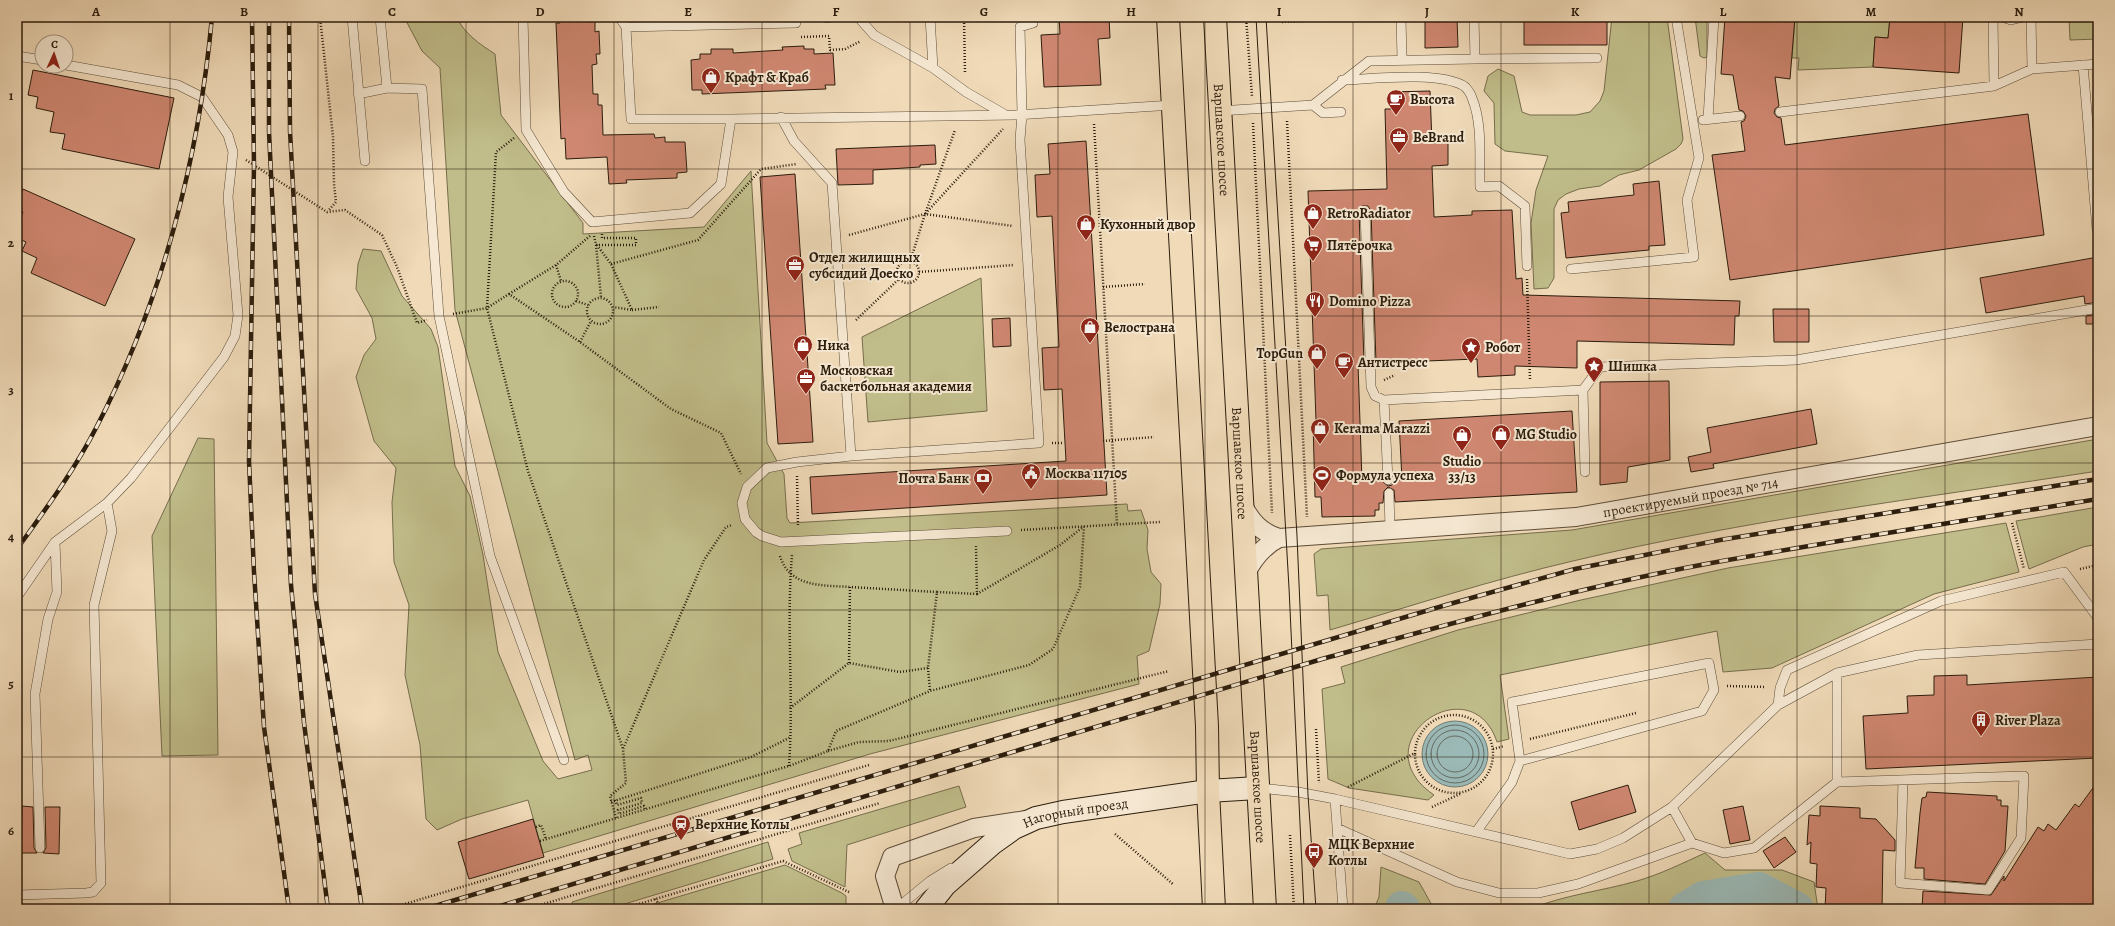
<svg xmlns="http://www.w3.org/2000/svg" width="2115" height="926" font-family="Alegreya,serif">
  <style>
    .green { fill: #c0bd8a; stroke: #766d4c }
    .water { fill: #9bb9b6; stroke: #6f7b72 }
    .lines { fill: none; stroke-linecap: round; stroke-linejoin: round }
    .shore { stroke: #646b62; stroke-width: 1 }
    .river { stroke: #9bb9b6; stroke-width: 34 }
    .building { fill: #cf8771; stroke: #2c1d0d }
    .lane-casing { stroke: #5d4c38; stroke-width: 10 }
    .street-casing { stroke: #5d4c38; stroke-width: 20 }
    .secondary-casing { stroke: #2c1d0d; stroke-width: 24 }
    .primary-casing { stroke: #2c1d0d; stroke-width: 24 }
    .path { stroke: #2c1d0d; stroke-width: 2.5; stroke-dasharray: 1 2; stroke-linecap: butt }
    .lane { stroke: #f5e7d1; stroke-width: 9 }
    .street { stroke: #f5e7d1; stroke-width: 18 }
    .secondary { stroke: #f5e7d1; stroke-width: 22 }
    .primary { stroke: #f0dab8; stroke-width: 22 }
    .tram { stroke: #2c1d0d; stroke-width: 1 }
    .rail-casing { stroke: #2c1d0d; stroke-width: 4.5 }
    .rail { stroke: #f5e7d1; stroke-width: 3; stroke-dasharray: 9; stroke-linecap: butt }
    .grid { fill: none; stroke: #2c1d0d; stroke-width: 1; stroke-opacity: 0.55 }
    .labels { text-anchor: middle; dominant-baseline: central; stroke-width: 4; stroke-linejoin: round; paint-order: stroke }
    .poi-label { font-size: 14px; font-weight: bold; fill: #2c1d0d; stroke: #f5e7d1; text-anchor: start }
    .street-label { font-size: 14px; fill: #2c1d0d; stroke: #f5e7d1 }
    .neatline { fill: none; stroke: #2c1d0d; stroke-width: 1.5 }
    .grid-label { font-size: 13px; text-anchor: middle; font-weight: bold; fill: #2c1d0d }
  </style>
  <rect width="100%" height="100%" fill="#f0dab8"/>
  <filter id="stains"><feTurbulence type="fractalNoise" baseFrequency=".005" numOctaves="4"/><feColorMatrix values="0 0 0 0 .2 0 0 0 0 .09 0 0 0 0 .02 0 0 0 .5 -.17"/></filter>
  <radialGradient id="worn" r=".72"><stop offset=".6" stop-color="#630" stop-opacity="0"/><stop offset="1" stop-color="#630" stop-opacity=".3"/></radialGradient>
  <!-- green -->
  <path class="green" d="M404,17H457C463,33 481,45 495,54L501,115L583,223V234L704,227L751,171L767,443L784,474L787,518L790,523L1127,504L1128,511L1141,510L1148,530L1147,549L1151,572L1161,584L1160,604L1149,651L1137,656L1139,684L870,754L543,853L528,800L462,819L437,830L426,819L420,745L405,675L409,605L394,562L392,502L396,468L374,441L356,377L364,355L376,339L372,318L356,289L358,264L363,249L381,251L402,296L431,329L438,347L455,466L470,496L483,555L498,652L543,761L558,779L592,770L588,755L575,760L455,310L440,68L422,51Z
    M1612,17H1667L1683,139L1681,144L1676,149L1639,170L1619,175L1600,186L1579,189L1566,194L1558,200L1554,209V278L1548,288L1534,289L1531,223L1536,190L1548,156L1505,151L1495,144L1494,103L1484,91L1488,76L1498,69L1514,76L1522,112L1530,115H1576L1590,112L1600,101L1604,91Z
    M1695,17H1707V57L1704,58L1700,56Z
    M1795,17H1890L1888,38L1875,37L1873,67L1798,70L1799,58H1792Z
    M2069,17H2098V39L2070,40Z
    M981,278L987,411L868,422L862,337Z
    M198,438L214,439L218,755L162,756L152,536Z
    M2098,439V471C1924,498 1744,520 1573,561C1491,580 1411,606 1330,630L1328,595L1317,596L1314,554L1321,549L1572,530Z
    M2098,507V544L2083,547L2029,569L2016,521Z
    M2006,523L2019,572L1934,594L1772,668L1723,672L1717,631L1500,675L1509,739L1497,742C1471,664 1358,743 1434,795L1428,800L1349,788L1328,779L1322,689L1345,683L1341,667L1458,630L1581,600L1728,568Z
    M959,786L966,807L847,845L845,887L792,861L788,849L802,844L799,833Z
    M768,842L773,859L608,909H574L572,902Z
    M1705,853L1725,870H1782L1814,882L1818,909H1530C1564,895 1602,891 1637,881C1661,874 1683,863 1705,853Z
    M785,865L842,893L846,896V909H637Z
    M1381,867L1419,882L1434,909H1374L1379,897Z"/>
  <!-- water -->
  <path class="water" d="M1422 754a33 33 0 1 1 66 0a33 33 0 1 1-66 0Z"/>
  <g class="lines">
    <!-- shore -->
    <path class="shore" d="M1426 754a29 29 0 1 1 58 0a29 29 0 1 1-58 0Z
      M1431 754a24 24 0 1 1 48 0a24 24 0 1 1-48 0Z
      M1437 754a18 18 0 1 1 36 0a18 18 0 1 1-36 0Z"/>
    <!-- river -->
    <path class="river" d="M1402,908L1403,909
      M1685,909L1703,898L1759,889L1797,909"/>
  </g>
  <!-- building -->
  <path class="building" d="M560,17H589L590,22L595,21V32L599,31L600,54H596L597,64L592,65L593,94H598V105H602L603,135L654,134L655,138L665,137V142H685L687,172L677,173V178L626,180L627,183L609,184L607,157L566,159L565,138L561,139L556,23H560Z
    M1059,17H1109L1110,38L1098,39L1101,85L1044,87L1041,35L1060,34Z
    M1425,17H1457L1458,47L1425,48Z
    M1524,17H1607V45H1524Z
    M1725,17H1795L1790,79L1775,77L1779,106L1775,109L1774,113L1777,117L1781,118L1785,145L2028,114L2044,235L1730,280L1712,155L1745,151L1741,122L1744,121L1746,116L1743,111L1739,110L1733,75L1721,74Z
    M1890,17H1963L1959,73L1873,67L1875,37L1888,38Z
    M804,46V49H814V54L833,53L835,85H825L826,89L702,94V90H692L691,60L700,59V54H711V49H733V53L783,50L782,47Z
    M33,70L174,98L159,169L62,149L65,134L50,132L54,112L36,108L38,97L28,95Z
    M1430,91L1432,143L1448,142V165L1432,166L1434,217L1472,215V211L1512,210L1516,279L1522,278L1523,295L1740,301L1739,316H1735L1734,345L1577,341V368L1515,366V375L1478,377L1477,359L1376,363L1371,211L1368,206H1362L1359,211L1364,363L1358,364L1362,481H1382L1388,486L1392,485L1394,480H1402L1399,421L1572,411L1577,492L1395,502L1394,490L1388,487L1384,491L1383,503H1379V510H1375V516L1322,517L1321,497H1315L1313,422L1316,421L1308,191L1387,189L1385,109H1391V92Z
    M1086,141L1107,495L812,514L810,477L1066,461L1062,389L1044,390L1042,348L1059,347L1052,216L1037,217L1035,175L1050,174L1048,144Z
    M935,145L936,164L920,165V167L873,170V184L838,185L836,149Z
    M795,174L813,442L778,444L760,177Z
    M1659,181L1665,245L1649,246V250L1566,258L1561,213L1569,212L1568,202L1634,195L1633,184Z
    M23,189L135,239L105,306L31,273L37,258L22,251L26,242L17,238V226L23,212L17,209V202Z
    M2098,257V302L2085,304L2084,296L1986,313L1980,278Z
    M1773,309H1809V342H1774Z
    M2098,314V324H2086V316Z
    M1010,318L1011,346L993,347L992,319Z
    M1669,381L1670,460L1628,467L1627,482L1600,485V382Z
    M1811,409L1817,444L1713,464L1714,468L1691,472L1688,457L1711,452L1707,428Z
    M1967,675V685L2098,677V758L1866,769L1863,716L1908,713L1907,696L1934,695V676Z
    M2098,781V909H1922L1923,891L1991,895L2004,876V881L2038,827L2044,831L2048,824L2056,830L2075,804L2079,807Z
    M1628,785L1636,812L1579,830L1571,802Z
    M1927,792L1997,796V800H2001V806H2008L2005,851L1985,884L1924,879V868H1915L1920,813L1922,798L1926,797Z
    M22,806L33,807L34,848L37,853H21Z
    M1743,806L1750,840L1730,844L1723,810Z
    M1820,806L1860,808V818L1876,819L1895,840V851L1883,850L1882,909H1825L1826,888L1816,887L1817,864L1810,863L1811,842L1807,845L1809,815L1820,816Z
    M45,807H60L59,854L43,853L46,848Z
    M533,819L544,857L469,879L458,842Z
    M1785,837L1796,852L1774,868L1763,851Z"/>
  <g class="lines">
    <!-- lane casing -->
    <g class="lane-casing">
      <path id="lane" d="M352,17L365,161
        M380,17L387,88
        M523,17L526,130L564,192L592,222L690,213L721,184L731,119L1016,115L1173,105
        M619,17L626,27L796,23L793,17
        M858,17L874,35L933,68L966,92L1004,114
        M930,17L933,68
        M1401,17L1402,59
        M1993,17L1994,86
        M2002,17L2011,20L2023,17
        M2031,17L2032,69
        M827,18L830,17
        M626,27L631,119H731
        M17,56L42,60
        M1475,59L1597,58
        M2083,65L2097,230
        M1342,80C1372,79 1438,71 1464,86C1467,88 1471,94 1472,98C1483,124 1479,159 1480,187L1499,186L1525,206L1527,266
        M358,94L387,88L422,89L439,316L490,556L564,760
        M1313,105L1323,113L1341,112
        M1219,111L1313,105L1369,61L1475,59L1474,17
        M1780,112L1994,86L2032,69L2098,64
        M781,117L794,141L832,183L851,456
        M1708,119L1714,17
        M1703,120L1740,116
        M1365,211L1371,387L1375,396L1384,400L1388,480
        M1571,269L1694,257L1687,200L1699,158L1676,17
        M1583,390L1600,367L1796,360L2098,308
        M1384,400L1583,390L1585,472
        M1389,493L1390,529
        M1007,531L781,542L762,536L756,532L745,519L742,503L747,487L767,468L797,462L851,456L1039,443L1020,140L1022,114L1020,27L1033,23L1032,17
        M17,597L55,542L107,503L131,478L224,357L235,336L238,315L228,197L233,152L228,135L202,97L178,85L66,65
        M1778,705L1780,688L1787,670L1941,601L2064,572L2098,618
        M1837,782L2024,776L2021,838L1988,890L1900,883L1903,780
        M1259,788L1298,792L1335,799L1570,854L1597,849L1623,838L1672,807
        M1335,799L1343,909
        M1337,828L1457,882L1499,893H1538L1578,884L1692,843L1672,807L1778,705L1837,673
        M1476,832L1512,782L1520,761L1702,711L1714,690L1709,663L1512,702L1520,761
        M1692,843L1724,853L1754,848L1837,782V673L1918,655L2098,644
        M40,848L35,694L48,619L57,592L55,542
        M17,895L86,893L93,892L101,883L94,605L112,531L107,503
        M896,909L930,881L951,868"/>
    </g>
    <!-- street casing -->
    <g class="street-casing">
      <g id="street">
        <path d="M1242,504C1251,521 1260,532 1279,538"/>
        <path id="s1" d="M1245,575C1253,559 1263,546 1279,538L1576,517L2098,426"/>
        <path d="M895,909L885,876L892,857L974,828L1026,820"/>
      </g>
    </g>
    <!-- secondary casing -->
    <g class="secondary-casing">
      <g id="secondary">
        <path id="s2" d="M926,909L945,885L993,843L1014,828L1036,818L1063,812L1208,791L1257,788"/>
      </g>
    </g>
    <!-- primary casing -->
    <g class="primary-casing">
      <g id="primary">
        <path d="M1168,17L1207,726L1208,791L1214,909"/>
        <path id="s3" d="M1215,17L1265,909"/>
      </g>
    </g>
    <!-- path -->
    <path class="path" d="M320,17L333,137L334,184L336,202L328,211
      M964,17L965,74
      M1246,17L1252,96
      M1302,21L1303,17
      M1282,22L1387,17
      M801,37L829,36L830,50L845,49L861,41
      M1287,121L1307,517
      M1253,123L1272,513
      M1094,124L1117,525
      M514,138L496,152L487,308L528,471L623,749
      M246,160L327,212L345,210L382,235L397,267L417,323L427,320
      M925,214L955,130
      M1100,228L1141,226
      M849,235L925,214L1013,226
      M594,236L596,245L601,297
      M596,245H636V238H602V234
      M597,245L611,264L632,310L613,307
      M897 272a11 11 0 1 1 22 0a11 11 0 1 1-22 0Z
      M910,262L925,214L1003,129
      M611,264L698,240L761,169L797,164
      M556,265L561,281
      M919,272L1014,265
      M1527,279L1530,380
      M552 294a13 13 0 1 1 26 0a13 13 0 1 1-26 0Z
      M1103,287L1145,284
      M509,294L556,265L591,235
      M587 311a13 13 0 1 1 26 0a13 13 0 1 1-26 0Z
      M576,301L588,305
      M632,310L659,307
      M453,314L487,308L509,294L580,342L671,409L721,433L741,474
      M856,320L900,278
      M580,342L591,321
      M1384,380L1395,375
      M1103,441L1154,437
      M1052,443H1064
      M797,476L798,527
      M2012,523L2024,569
      M1021,530L1160,522
      M780,556C790,588 823,585 850,587
      M2080,569L2098,565
      M977,594L1060,545L1083,527
      M849,663L850,587L937,592
      M928,668L930,691
      M1727,686L1766,687
      M790,708L849,663L900,672L928,668L937,592L977,594L976,546
      M1415 754a39 39 0 1 1 78 0a39 39 0 1 1-78 0Z
      M1316,729L1319,783
      M1530,739L1636,713
      M1493,749L1504,746
      M828,751L859,742L889,741L1169,671
      M789,766C794,696 786,625 792,555
      M1348,787L1415,753
      M615,800L617,805L641,798L642,803L618,810L619,814L644,806L645,810
      M611,802L751,757L791,737
      M1432,807L1460,794
      M616,818L610,796L626,783L623,749L704,560L726,527L732,525
      M536,827L541,825L546,839
      M1115,834L1174,885
      M1290,835L1294,909
      M540,841L789,766L828,751L836,731L930,691L1029,665L1053,649L1080,587L1084,526
      M655,899L663,909
      M560,908L567,906L568,909
      M388,909L869,765
      M527,909L880,803
      M622,909L783,861L849,892"/>
    <!-- lane -->
    <use href="#lane" class="lane"/>
    <!-- street -->
    <use href="#street" class="street"/>
    <!-- secondary -->
    <use href="#secondary" class="secondary"/>
    <!-- primary -->
    <use href="#primary" class="primary"/>
    <!-- tram -->
    <path class="tram" d="M1256,17L1289,588L1304,909
      M1266,17L1297,536L1308,795L1316,909"/>
    <!-- rail casing -->
    <g class="rail-casing">
      <path id="rail" d="M252,17L254,165L249,461L254,572L264,727L289,909
        M269,17V132L291,585L304,723L328,909
        M289,17L290,131L315,594L362,909
        M17,549C45,510 74,471 96,428C162,302 199,158 212,17
        M425,909L1446,605L1575,569L1720,540L2098,479
        M490,909L1322,659C1456,622 1591,584 1728,560C1851,538 1975,519 2098,499"/>
    </g>
    <!-- rail -->
    <use href="#rail" class="rail"/>
  </g>
  <!-- grid -->
  <path class="grid" d="M170,17V909M318,17V909M466,17V909M614,17V909M762,17V909M910,17V909M1058,17V909M1205,17V909M1353,17V909M1501,17V909M1649,17V909M1797,17V909M1945,17V909M17,169H2098M17,316H2098M17,463H2098M17,610H2098M17,757H2098"/>
  <!-- icons -->
  <defs>
    <g id="shop-pin" transform="scale(1)"><path d="M0 17L-7.5 6A9.5 9.5 0 1 1 7.5 6Z" fill="#8f2418" stroke="#f5e7d1"/><path d="M-5-2.5h2.3a2.7 3.5 0 0 1 5.4 0H5L5.5 6h-11ZM-1.5-2.5h3a1.5 2.3 0 0 0-3 0Z" fill="#fff"/></g>
    <g id="cafe-pin" transform="scale(1)"><path d="M0 17L-7.5 6A9.5 9.5 0 1 1 7.5 6Z" fill="#8f2418" stroke="#f5e7d1"/><path d="M-5.5-4.5H6V0H3Q3 3.5 0 3.5H-2.5Q-5.5 3.5-5.5 0ZM3-3.2v2h1.7v-2ZM-6 4.5H4V6H-6Z" fill="#fff"/></g>
    <g id="office-pin" transform="scale(1)"><path d="M0 17L-7.5 6A9.5 9.5 0 1 1 7.5 6Z" fill="#8f2418" stroke="#f5e7d1"/><path d="M-6-3h4V-5.5h4V-3h4V5H-6ZM-1-4.5V-3h2v-1.5ZM-6 0V1H6V0Z" fill="#fff"/></g>
    <g id="supermarket-pin" transform="scale(1)"><path d="M0 17L-7.5 6A9.5 9.5 0 1 1 7.5 6Z" fill="#8f2418" stroke="#f5e7d1"/><path d="M-6-5.5h2.5l.6 2H6L4.5 2H-2.5L-4.4-4H-6ZM-1.5 3.2a1.3 1.3 0 1 0 .1 0ZM3 3.2a1.3 1.3 0 1 0 .1 0Z" fill="#fff"/></g>
    <g id="restaurant-pin" transform="scale(1)"><path d="M0 17L-7.5 6A9.5 9.5 0 1 1 7.5 6Z" fill="#8f2418" stroke="#f5e7d1"/><path d="M-5-6h1v4h1v-4h1v4h1v-4h1v5L-1.5 .5V6h-2V.5L-5-1ZM5-6V6H3V1.5H1.5Q1.5-4 5-6Z" fill="#fff"/></g>
    <g id="sight-pin" transform="scale(1)"><path d="M0 17L-7.5 6A9.5 9.5 0 1 1 7.5 6Z" fill="#8f2418" stroke="#f5e7d1"/><path d="M0-6L1.8-2.2L6-1.7L2.9 1.2L3.7 5.4L0 3.3L-3.7 5.4L-2.9 1.2L-6-1.7L-1.8-2.2Z" fill="#fff"/></g>
    <g id="civic-pin" transform="scale(1)"><path d="M0 17L-7.5 6A9.5 9.5 0 1 1 7.5 6Z" fill="#8f2418" stroke="#f5e7d1"/><path d="M-.6-6.5H3V-4.5H.6V-3L4-1V1h2V6H-6V1h2V-1L-.6-3ZM-1.2 2.5V6h2.4V2.5Z" fill="#fff"/></g>
    <g id="stadium-pin" transform="scale(1)"><path d="M0 17L-7.5 6A9.5 9.5 0 1 1 7.5 6Z" fill="#8f2418" stroke="#f5e7d1"/><path d="M0-5a6.5 5 0 1 0 0 10a6.5 5 0 1 0 0-10ZM-3.5-1.8h7v3.6h-7Z" fill="#fff"/></g>
    <g id="bank-pin" transform="scale(1)"><path d="M0 17L-7.5 6A9.5 9.5 0 1 1 7.5 6Z" fill="#8f2418" stroke="#f5e7d1"/><path d="M-6-4H6V4H-6ZM0-2.3a2.3 2.3 0 1 0 0 4.6a2.3 2.3 0 1 0 0-4.6Z" fill="#fff"/></g>
    <g id="building-pin" transform="scale(1)"><path d="M0 17L-7.5 6A9.5 9.5 0 1 1 7.5 6Z" fill="#8f2418" stroke="#f5e7d1"/><path d="M-4-6H4V6H1V3H-1V6H-4ZM-2.5-4.3h1.7v1.8h-1.7ZM.8-4.3h1.7v1.8H.8ZM-2.5-1h1.7V.8h-1.7ZM.8-1h1.7V.8H.8Z" fill="#fff"/></g>
    <g id="station-pin" transform="scale(1)"><path d="M0 17L-7.5 6A9.5 9.5 0 1 1 7.5 6Z" fill="#8f2418" stroke="#f5e7d1"/><path d="M-3-6H3Q5-6 5-4V2Q5 4 3 4L4.5 6H3L1.5 4h-3L-3 6H-4.5L-3 4Q-5 4-5 2V-4Q-5-6-3-6ZM-3.5-4v3h7v-3ZM-3.5 1v1.5H-2V1ZM2 1v1.5H3.5V1Z" fill="#fff"/></g>
    <g id="bus-pin" transform="scale(1)"><path d="M0 17L-7.5 6A9.5 9.5 0 1 1 7.5 6Z" fill="#8f2418" stroke="#f5e7d1"/><path d="M-5-6H5V4H4V6H2V4H-2V6H-4V4H-5ZM-3.5-4V0h7V-4ZM-3.5 1.2v1.5H-2V1.2ZM2 1.2v1.5H3.5V1.2Z" fill="#fff"/></g>
  </defs>
  <g fill-rule="evenodd">
    <use href="#shop-pin" x="711" y="77"/>
    <use href="#cafe-pin" x="1396" y="99"/>
    <use href="#office-pin" x="1399" y="137"/>
    <use href="#shop-pin" x="1313" y="213"/>
    <use href="#shop-pin" x="1086" y="224"/>
    <use href="#supermarket-pin" x="1313" y="245"/>
    <use href="#office-pin" x="795" y="265"/>
    <use href="#restaurant-pin" x="1315" y="301"/>
    <use href="#shop-pin" x="1090" y="327"/>
    <use href="#shop-pin" x="803" y="345"/>
    <use href="#sight-pin" x="1471" y="347"/>
    <use href="#shop-pin" x="1317" y="353"/>
    <use href="#cafe-pin" x="1344" y="362"/>
    <use href="#sight-pin" x="1594" y="366"/>
    <use href="#office-pin" x="806" y="378"/>
    <use href="#shop-pin" x="1320" y="428"/>
    <use href="#shop-pin" x="1501" y="434"/>
    <use href="#shop-pin" x="1462" y="435"/>
    <use href="#civic-pin" x="1031" y="473"/>
    <use href="#stadium-pin" x="1322" y="475"/>
    <use href="#bank-pin" x="983" y="478"/>
    <use href="#building-pin" x="1981" y="720"/>
    <use href="#station-pin" x="681" y="824"/>
    <use href="#bus-pin" x="1314" y="852"/>
  </g>
  <g class="labels">
    <!-- poi labels -->
    <g class="poi-label">
      <text x="725" y="77">Крафт &amp; Краб</text>
      <text x="1410" y="99">Высота</text>
      <text x="1413" y="137">BeBrand</text>
      <text x="1327" y="213">RetroRadiator</text>
      <text x="1100" y="224">Кухонный двор</text>
      <text x="1327" y="245">Пятёрочка</text>
      <text x="809" y="257">Отдел жилищных<tspan x="809" dy="16">субсидий Доеско</tspan></text>
      <text x="1329" y="301">Domino Pizza</text>
      <text x="1104" y="327">Велострана</text>
      <text x="817" y="345">Ника</text>
      <text x="1485" y="347">Робот</text>
      <text x="1303" y="353" text-anchor="end">TopGun</text>
      <text x="1358" y="362">Антистресс</text>
      <text x="1608" y="366">Шишка</text>
      <text x="820" y="370">Московская<tspan x="820" dy="16">баскетбольная академия</tspan></text>
      <text x="1334" y="428">Kerama Marazzi</text>
      <text x="1515" y="434">MG Studio</text>
      <text x="1462" y="461" text-anchor="middle">Studio<tspan x="1462" dy="16">33/13</tspan></text>
      <text x="1045" y="473">Москва 117105</text>
      <text x="1336" y="475">Формула успеха</text>
      <text x="969" y="478" text-anchor="end">Почта Банк</text>
      <text x="1995" y="720">River Plaza</text>
      <text x="695" y="824">Верхние Котлы</text>
      <text x="1328" y="844">МЦК Верхние<tspan x="1328" dy="16">Котлы</tspan></text>
    </g>
    <!-- street labels -->
    <g class="street-label">
      <text stroke="none"><textPath href="#s3" startOffset="123">Варшавское шоссе</textPath></text>
      <text stroke="none"><textPath href="#s3" startOffset="447">Варшавское шоссе</textPath></text>
      <text stroke="none"><textPath href="#s1" startOffset="465">проектируемый проезд № 714</textPath></text>
      <text stroke="none"><textPath href="#s3" startOffset="771">Варшавское шоссе</textPath></text>
      <text stroke="none"><textPath href="#s2" startOffset="184">Нагорный проезд</textPath></text>
    </g>
  </g>
  <!-- margin -->
  <rect width="2115" height="926" fill="none" stroke="#f0dab8" stroke-width="44"/>
  <!-- north arrow -->
  <g transform="translate(54 54) rotate(3)"><circle r="19" fill="#f5e7d1" stroke="#a59683"/>
  <path d="M0-3L7 15L0 10L-7 15Z" fill="#8f2418"/>
  <text y="-6" font-size="11" font-weight="bold" text-anchor="middle" fill="#2c1d0d">С</text>
  </g>
  <rect x="22" y="22" width="2071" height="882" class="neatline"/>
  <g class="grid-label">
    <text x="96" y="16">A</text>
    <text x="244" y="16">B</text>
    <text x="392" y="16">C</text>
    <text x="540" y="16">D</text>
    <text x="688" y="16">E</text>
    <text x="836" y="16">F</text>
    <text x="984" y="16">G</text>
    <text x="1131" y="16">H</text>
    <text x="1279" y="16">I</text>
    <text x="1427" y="16">J</text>
    <text x="1575" y="16">K</text>
    <text x="1723" y="16">L</text>
    <text x="1871" y="16">M</text>
    <text x="2019" y="16">N</text>
    <text x="11" y="100">1</text>
    <text x="11" y="247">2</text>
    <text x="11" y="394">3</text>
    <text x="11" y="541">4</text>
    <text x="11" y="688">5</text>
    <text x="11" y="835">6</text>
  </g>
  <rect width="100%" height="100%" filter="url(#stains)"/>
  <rect width="100%" height="100%" fill="url(#worn)"/>
</svg>
